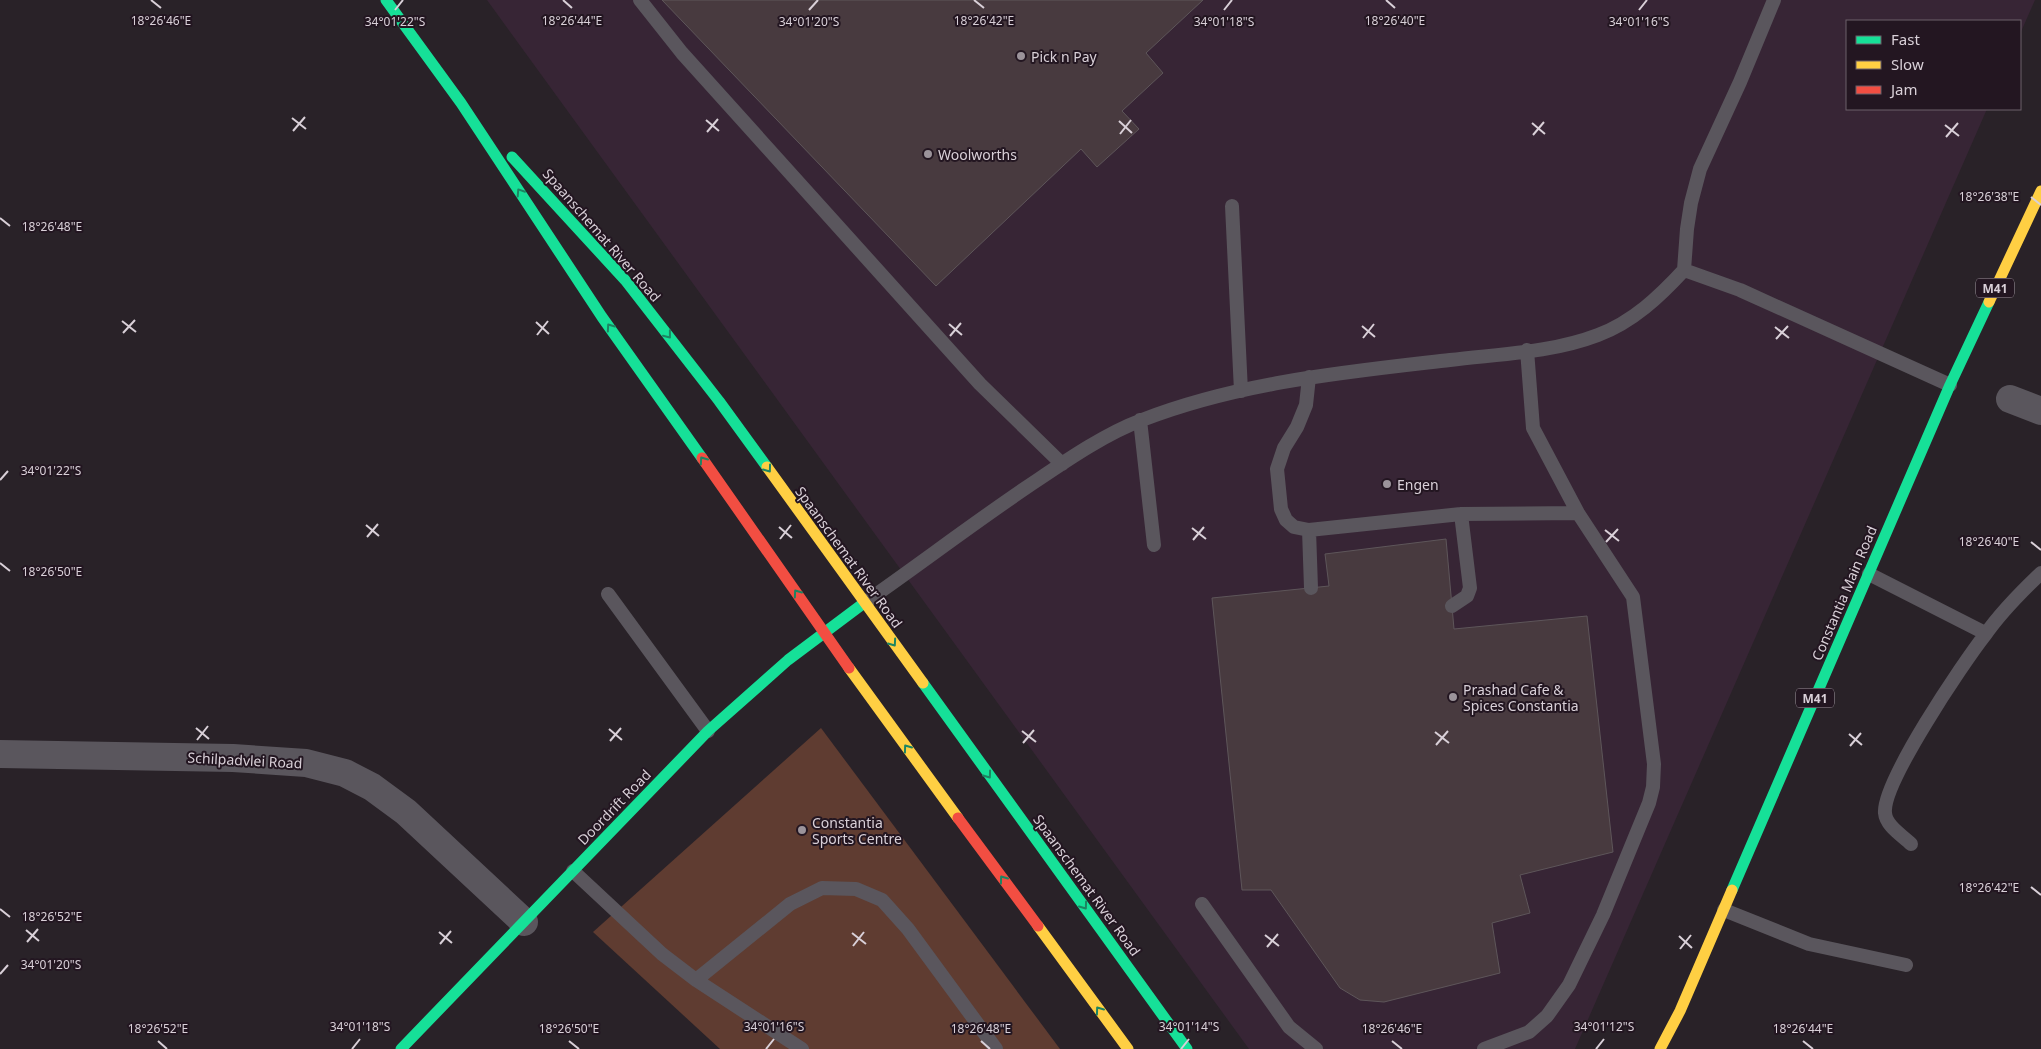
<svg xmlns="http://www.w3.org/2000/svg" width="2041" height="1049" font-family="'Noto Sans',sans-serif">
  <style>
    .built { fill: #372535 }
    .green { fill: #5f3c31 }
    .building { fill: #483a3f; stroke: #5e565a }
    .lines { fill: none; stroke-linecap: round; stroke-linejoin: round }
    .lane { stroke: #5a565d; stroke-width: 14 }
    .street { stroke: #5a565d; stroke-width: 28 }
    .fast { stroke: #16e098; stroke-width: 11 }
    .slow { stroke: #ffcf43; stroke-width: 11 }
    .jam { stroke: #f24e42; stroke-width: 11 }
    .oneway { stroke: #1c8562 }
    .ticks { fill: none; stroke: #d9d0d8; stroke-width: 2 }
    .poi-dot { fill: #9b939a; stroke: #231621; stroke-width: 2 }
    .labels { text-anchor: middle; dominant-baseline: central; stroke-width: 4; stroke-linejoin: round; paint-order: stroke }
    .shield { fill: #231621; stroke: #a298a1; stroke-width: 1 }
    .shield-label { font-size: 12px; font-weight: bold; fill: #d9d0d8 }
    .poi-label { font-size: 14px; fill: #d9d0d8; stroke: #231621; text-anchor: start }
    .street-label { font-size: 14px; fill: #d9d0d8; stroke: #231621 }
    .ticks-label { font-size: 12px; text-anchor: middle; fill: #d9d0d8; stroke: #231621; stroke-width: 4; stroke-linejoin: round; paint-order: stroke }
  </style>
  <rect width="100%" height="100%" fill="#292228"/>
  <!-- built -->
  <path class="built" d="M487,0H2035L2020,34V21H1847V109H1987L1575,1049H1249Z"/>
  <!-- green -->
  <path class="green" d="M821,728L1060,1049H720L593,932Z"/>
  <!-- building -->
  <path class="building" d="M662,0H1203L1146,53L1163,73L1122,111L1139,129L1097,167L1081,149L936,286Z
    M1446,539L1454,629L1587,616L1613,852L1520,875L1530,913L1492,923L1500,973L1384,1002L1360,1000L1340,988L1271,890H1242L1212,598L1329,586L1325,554Z"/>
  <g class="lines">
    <!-- lane -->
    <path class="lane" d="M640,0L682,53L980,384L1062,464
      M1232,206L1241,391
      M1684,270L1687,229L1691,203L1700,169L1740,82L1774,0
      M1309,377L1306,405L1297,427L1284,448L1277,469L1281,509L1286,520L1294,527L1309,530
      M1140,420L1154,545
      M1869,574L1985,633
      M1311,588L1309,530L1461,514
      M608,594L708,731
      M864,603C923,562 980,518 1039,479C1070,458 1107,433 1142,420C1240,382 1346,372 1450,360C1499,354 1551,353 1598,335C1633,322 1660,296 1684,270L1740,290L1950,385
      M1452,606L1467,596L1470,588L1461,514L1578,513
      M1911,844C1903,836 1886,826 1885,813C1882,783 1963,663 1985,635C2001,612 2021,592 2041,573
      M573,871L662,954L696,980L802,1049
      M1202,904L1289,1027L1316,1049
      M1724,910L1809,944L1906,965
      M696,980L790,904L822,888L856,889L882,900L908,929L996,1049
      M1484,1049L1529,1032L1547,1016L1569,985L1603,915L1649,803L1653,787L1654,764L1633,597L1578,513L1533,428L1527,350"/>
    <!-- street -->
    <path class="street" d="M2010,399L2041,411
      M0,754L233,758L306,763L345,773L372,787L406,812L524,922"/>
    <!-- fast -->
    <path class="fast" d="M386,0L461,103L602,317L702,458
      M512,157L625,280L719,401L767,467
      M923,683L1187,1049
      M1732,890L1950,385L1989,302
      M401,1049L708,731L788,660L864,603"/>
    <!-- slow -->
    <path class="slow" d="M1989,302L2041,191
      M767,467L923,683
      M849,668L958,818
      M1038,926L1128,1049
      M1660,1049L1680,1011L1732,890"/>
    <!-- jam -->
    <path class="jam" d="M702,458L849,668
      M958,818L1038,926"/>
  </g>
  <!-- one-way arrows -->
  <defs><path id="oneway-chevron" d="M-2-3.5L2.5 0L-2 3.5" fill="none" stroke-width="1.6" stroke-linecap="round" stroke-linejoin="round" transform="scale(1.25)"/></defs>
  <g class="oneway">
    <use href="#oneway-chevron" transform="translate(520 192) rotate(-123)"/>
    <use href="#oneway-chevron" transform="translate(610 327) rotate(-125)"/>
    <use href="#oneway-chevron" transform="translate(668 335) rotate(52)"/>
    <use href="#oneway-chevron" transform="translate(703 460) rotate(-125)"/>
    <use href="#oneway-chevron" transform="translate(768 469) rotate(54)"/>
    <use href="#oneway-chevron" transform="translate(797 593) rotate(-125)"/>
    <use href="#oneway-chevron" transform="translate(893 643) rotate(55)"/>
    <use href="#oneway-chevron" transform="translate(907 748) rotate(-126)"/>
    <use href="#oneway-chevron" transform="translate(988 775) rotate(54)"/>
    <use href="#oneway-chevron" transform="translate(1003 879) rotate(-126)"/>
    <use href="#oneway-chevron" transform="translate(1084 906) rotate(54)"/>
    <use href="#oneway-chevron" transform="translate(1099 1010) rotate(-126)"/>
  </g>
  <!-- ticks -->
  <path class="ticks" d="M151,0L161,8M563,0L572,8M974,0L984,8M1386,0L1395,8M395,10L403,0M809,10L818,0M1224,10L1232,0M1639,10L1647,0M292,118L306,129M706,120L719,131M1119,121L1132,133M1532,123L1545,134M1945,125L1959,136M293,131L305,117M707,132L718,119M1120,134L1131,120M1533,135L1544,122M1946,137L1958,123M2031,197L2041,205M0,218L10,226M122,321L136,332M536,322L549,334M949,324L962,335M1362,326L1375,337M1775,327L1789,338M123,333L135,320M537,335L548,321M950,336L961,323M1363,338L1374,324M1776,339L1788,326M0,480L8,471M366,525L379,536M779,527L792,538M1192,528L1206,539M1605,530L1619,541M367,537L378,524M780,539L791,525M1193,540L1204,527M1606,542L1618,529M2031,542L2041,550M0,563L10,571M196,728L209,739M609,729L622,740M1022,731L1036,742M1435,732L1449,743M1849,734L1862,745M197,740L208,726M610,741L621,728M1023,743L1034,730M1436,745L1448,731M1850,746L1861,733M2031,887L2041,895M0,909L10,917M26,930L39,941M439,932L452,943M852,933L866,944M1265,935L1279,946M1679,936L1692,948M27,942L38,929M440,944L451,931M853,946L864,932M1267,947L1278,934M1680,949L1691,935M0,974L8,965M158,1041L167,1049M569,1041L579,1049M981,1041L990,1049M1392,1041L1402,1049M1803,1041L1813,1049M352,1049L360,1039M766,1049L774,1039M1181,1049L1189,1039M1596,1049L1604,1039"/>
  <!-- markers -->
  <g class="poi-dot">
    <circle cx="1021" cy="56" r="5"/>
    <circle cx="928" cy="154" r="5"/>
    <circle cx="1387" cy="484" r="5"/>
    <circle cx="1453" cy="697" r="5"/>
    <circle cx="802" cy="830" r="5"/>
  </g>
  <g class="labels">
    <!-- shield labels -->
    <g class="shield">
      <rect x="1976" y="278.5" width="38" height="19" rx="4"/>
      <rect x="1796" y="688.5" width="38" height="19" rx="4"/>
    </g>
    <g class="shield-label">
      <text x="1995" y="288">M41</text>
      <text x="1815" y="698">M41</text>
    </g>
    <!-- poi labels -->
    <g class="poi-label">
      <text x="1031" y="56">Pick n Pay</text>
      <text x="938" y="154">Woolworths</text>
      <text x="1397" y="484">Engen</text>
      <text x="1463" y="689">Prashad Cafe &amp;<tspan x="1463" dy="16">Spices Constantia</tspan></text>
      <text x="812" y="822">Constantia<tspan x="812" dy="16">Sports Centre</tspan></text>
    </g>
    <!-- street labels -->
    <g class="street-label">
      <text transform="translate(602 235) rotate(49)">Spaanschemat River Road</text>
      <text transform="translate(849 557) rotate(54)">Spaanschemat River Road</text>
      <text transform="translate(1844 593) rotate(-67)">Constantia Main Road</text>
      <text transform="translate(245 760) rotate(3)">Schilpadvlei Road</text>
      <text transform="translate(614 807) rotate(-46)">Doordrift Road</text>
      <text transform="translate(1087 885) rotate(54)">Spaanschemat River Road</text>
    </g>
  </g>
  <g class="ticks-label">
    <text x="161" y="25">18°26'46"E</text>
    <text x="572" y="25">18°26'44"E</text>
    <text x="984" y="25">18°26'42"E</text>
    <text x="1395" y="25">18°26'40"E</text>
    <text x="1639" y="26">34°01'16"S</text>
    <text x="395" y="26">34°01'22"S</text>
    <text x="809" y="26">34°01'20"S</text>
    <text x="1224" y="26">34°01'18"S</text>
    <text x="1989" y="201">18°26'38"E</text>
    <text x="52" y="231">18°26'48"E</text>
    <text x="51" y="475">34°01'22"S</text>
    <text x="1989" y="546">18°26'40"E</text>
    <text x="52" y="576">18°26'50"E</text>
    <text x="1989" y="892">18°26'42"E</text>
    <text x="52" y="921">18°26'52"E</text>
    <text x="51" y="969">34°01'20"S</text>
    <text x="360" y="1031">34°01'18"S</text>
    <text x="774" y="1031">34°01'16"S</text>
    <text x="1189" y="1031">34°01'14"S</text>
    <text x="1604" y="1031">34°01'12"S</text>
    <text x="158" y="1033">18°26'52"E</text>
    <text x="569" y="1033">18°26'50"E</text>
    <text x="981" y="1033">18°26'48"E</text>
    <text x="1392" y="1033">18°26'46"E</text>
    <text x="1803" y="1033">18°26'44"E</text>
  </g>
  <!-- legend -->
  <rect x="1846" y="20" width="175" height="90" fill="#231621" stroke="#6c606a"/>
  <rect x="1856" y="36" width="25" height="8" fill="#16e098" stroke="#6c606a"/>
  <text x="1891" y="45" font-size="15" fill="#d9d0d8">Fast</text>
  <rect x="1856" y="61" width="25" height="8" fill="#ffcf43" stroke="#6c606a"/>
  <text x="1891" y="70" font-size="15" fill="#d9d0d8">Slow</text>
  <rect x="1856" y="86" width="25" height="8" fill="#f24e42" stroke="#6c606a"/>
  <text x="1891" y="95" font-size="15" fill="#d9d0d8">Jam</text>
</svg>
